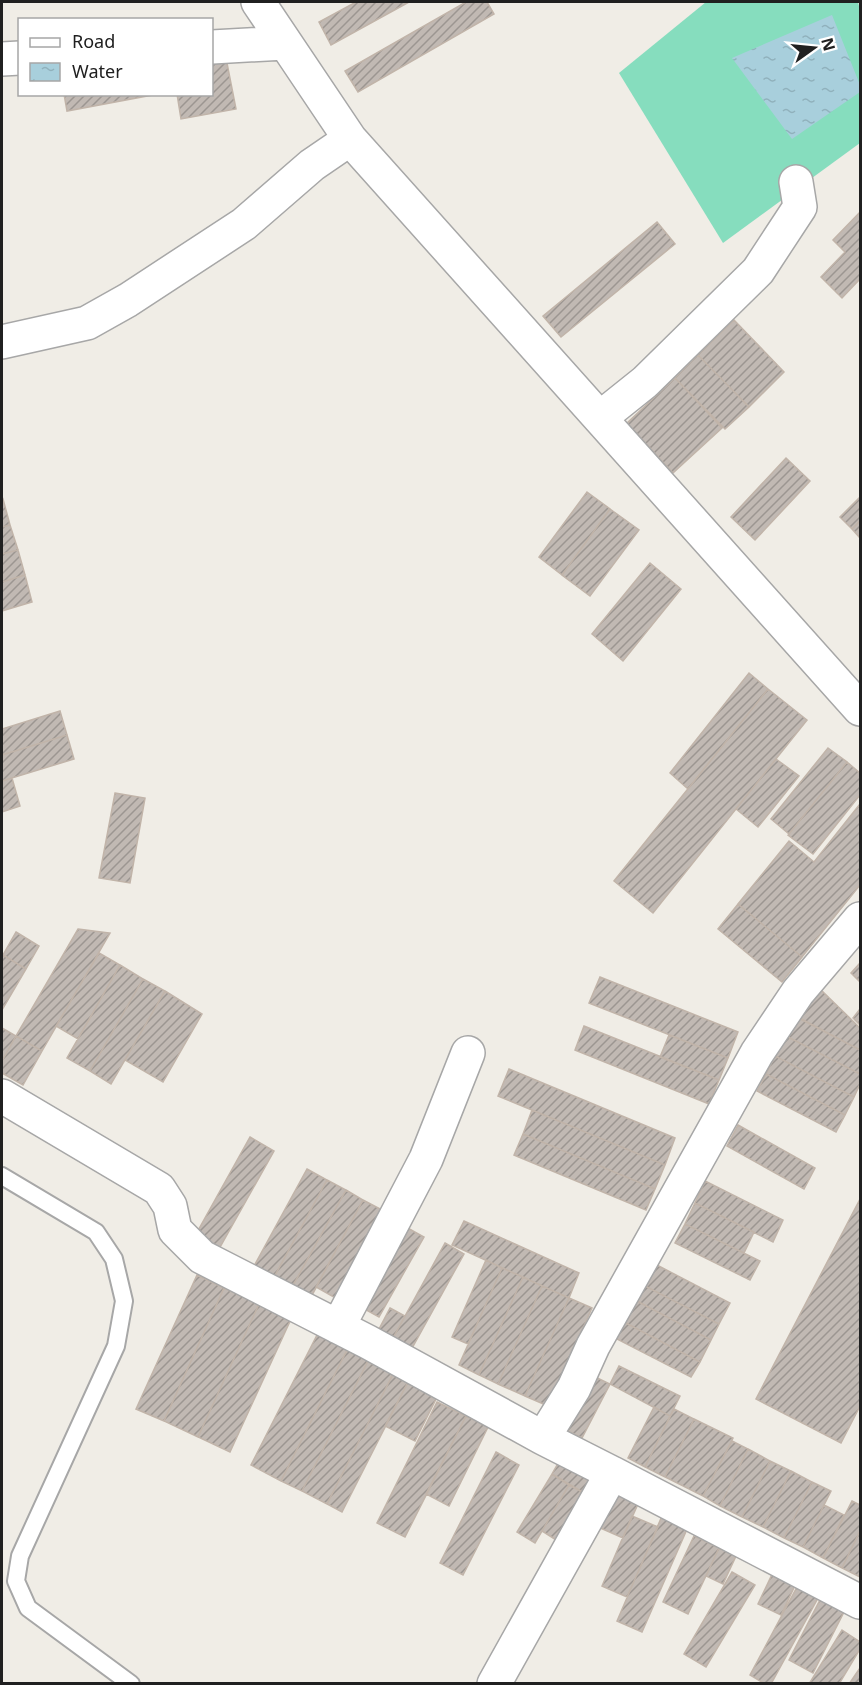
<svg xmlns="http://www.w3.org/2000/svg" width="862" height="1685" font-family="'Noto Sans',sans-serif">
  <style>
    .pitch { fill: #86ddbe }
    .water { fill: url(#water-ripples) }
    .building { fill: url(#building-hatch); stroke: #c1b4a9; stroke-width: 1.5 }
    .lines { fill: none; stroke-linecap: round; stroke-linejoin: round }
    .lane-casing { stroke: #a7a7a7; stroke-width: 20 }
    .street-casing { stroke: #a7a7a7; stroke-width: 36 }
    .lane { stroke: #fff; stroke-width: 16 }
    .street { stroke: #fff; stroke-width: 33 }
  </style>
  <defs>
    <pattern id="water-ripples" width="26" height="14" patternUnits="userSpaceOnUse" patternTransform="scale(1.5)"><rect width="26" height="14" fill="#a8cfdc"/><path d="M2 4q2-2 4 0t4 0M15 11q2-2 4 0t4 0" fill="none" stroke="#90b1bc"/></pattern>
    <pattern id="building-hatch" width="6" height="6" patternUnits="userSpaceOnUse" patternTransform="scale(1.5)"><rect width="6" height="6" fill="#c1b9b3"/><path d="M-1 1l2-2M0 6l6-6M5 7l2-2" fill="none" stroke="#9c9691"/></pattern>
  </defs>
  <rect width="100%" height="100%" fill="#f0ede6"/>
  <!-- pitch -->
  <path class="pitch" d="M706,2H858L860,10V143L723,243L619,73Z"/>
  <!-- water -->
  <path class="water" d="M832,15L860,85V92L792,139L732,58Z"/>
  <!-- building -->
  <path class="building" d="M356,2H409L331,45L319,22Z
    M466,2H487L494,14L358,92L345,71Z
    M225,53L236,109L181,119L177,94H212V55Z
    M64,94H158L67,111Z
    M860,212V279L842,298L821,277L845,252L833,240Z
    M657,222L675,244L561,337L543,316Z
    M734,320L784,372L749,407L698,355Z
    M698,355L749,407L725,429L675,378Z
    M675,378L722,428L673,473L627,423Z
    M786,458L810,481L755,540L731,517Z
    M587,492L610,509L562,575L539,557Z
    M860,497V521L852,529L840,517Z
    M3,499L10,525L2,527V500Z
    M610,509L639,530L590,596L562,575Z
    M860,521V538L852,529Z
    M10,525L18,550L2,554V527Z
    M18,550L25,575L2,582V554Z
    M650,563L681,589L623,661L592,634Z
    M25,575L32,602L2,611V582Z
    M749,673L768,689L688,789L670,773Z
    M768,689L807,720L653,913L614,881Z
    M60,711L67,735L2,755V729Z
    M67,735L74,759L2,781V755Z
    M828,748L847,762L789,834L771,819Z
    M776,759L799,776L758,827L736,809Z
    M847,762L860,773V795L813,854L788,835Z
    M12,778L20,806L2,812V781Z
    M115,793L145,798L130,883L99,878Z
    M860,804V885L802,957L738,904L789,841L814,862Z
    M738,904L802,957L782,982L718,929Z
    M78,929L110,933L42,1051L16,1036Z
    M16,932L39,946L26,969L3,955Z
    M99,953L120,965L78,1039L56,1026Z
    M3,955L26,969L2,1010V958Z
    M860,963V982L851,973Z
    M120,965L143,979L90,1071L67,1058Z
    M600,977L738,1032L728,1058L589,1003Z
    M143,979L165,991L111,1084L90,1071Z
    M819,988L860,1028V1050L800,1019Z
    M165,991L202,1014L163,1082L125,1060Z
    M860,1009V1025L853,1018Z
    M796,1016L860,1050V1074L786,1036Z
    M584,1026L719,1080L709,1104L575,1050Z
    M2,1028L16,1036L2,1061Z
    M669,1035L728,1058L719,1080L660,1057Z
    M16,1036L42,1051L23,1085L2,1073V1061Z
    M786,1036L860,1074V1084L854,1097L775,1056Z
    M775,1056L854,1097L845,1115L766,1074Z
    M509,1069L675,1138L665,1165L498,1096Z
    M766,1074L845,1115L836,1132L757,1091Z
    M532,1110L665,1165L655,1189L523,1134Z
    M738,1125L815,1168L804,1189L727,1146Z
    M523,1134L655,1189L646,1210L514,1155Z
    M250,1137L274,1151L219,1249L195,1236Z
    M307,1169L327,1180L273,1279L253,1268Z
    M327,1180L346,1190L291,1289L273,1279Z
    M705,1181L783,1220L773,1242L695,1203Z
    M346,1190L363,1200L310,1299L291,1289Z
    M860,1199V1406L841,1443L756,1399Z
    M363,1200L386,1212L339,1300L316,1287Z
    M695,1203L754,1232L744,1253L685,1224Z
    M464,1221L579,1273L569,1298L452,1245Z
    M685,1224L760,1261L750,1280L675,1243Z
    M404,1226L424,1237L379,1317L359,1306Z
    M445,1243L464,1254L411,1350L392,1340Z
    M486,1260L502,1268L468,1344L452,1337Z
    M653,1263L730,1303L719,1324L643,1285Z
    M502,1268L523,1277L479,1375L459,1365Z
    M197,1275L224,1288L164,1421L136,1409Z
    M523,1277L542,1286L498,1384L479,1375Z
    M643,1285L719,1324L711,1340L635,1300Z
    M542,1286L569,1298L525,1396L498,1384Z
    M224,1288L259,1304L198,1437L164,1421Z
    M569,1298L592,1308L548,1406L525,1396Z
    M635,1300L711,1340L700,1362L624,1322Z
    M259,1304L291,1319L230,1452L198,1437Z
    M390,1308L405,1316L392,1340L378,1331Z
    M624,1322L700,1362L691,1377L615,1338Z
    M317,1335L347,1350L281,1481L251,1465Z
    M347,1350L368,1361L302,1491L281,1481Z
    M368,1361L393,1374L327,1504L302,1491Z
    M619,1366L680,1396L670,1416L610,1384Z
    M393,1374L408,1382L342,1512L327,1504Z
    M591,1375L610,1384L582,1438L564,1429Z
    M408,1382L437,1397L415,1441L385,1426Z
    M437,1402L466,1416L405,1537L377,1523Z
    M654,1407L670,1416L645,1467L628,1458Z
    M674,1409L694,1419L665,1477L645,1467Z
    M466,1416L488,1427L449,1506L426,1494Z
    M694,1419L733,1438L703,1496L665,1477Z
    M732,1441L748,1449L720,1506L703,1496Z
    M748,1449L770,1461L742,1517L720,1506Z
    M496,1452L519,1465L463,1575L440,1563Z
    M561,1458L593,1478L584,1493L552,1474Z
    M770,1461L791,1471L763,1527L742,1517Z
    M791,1471L812,1482L784,1538L763,1527Z
    M552,1474L569,1485L535,1543L517,1532Z
    M812,1482L831,1491L803,1547L784,1538Z
    M569,1485L584,1493L556,1540L542,1531Z
    M611,1492L638,1504L623,1538L596,1526Z
    M852,1501L860,1505V1531L842,1568L823,1558Z
    M824,1505L844,1515L823,1558L803,1547Z
    M632,1516L658,1527L627,1597L602,1586Z
    M662,1516L688,1527L642,1632L617,1621Z
    M860,1531V1577L842,1568Z
    M694,1536L719,1548L688,1614L663,1602Z
    M719,1548L736,1556L723,1584L706,1576Z
    M776,1566L799,1577L781,1615L758,1604Z
    M732,1572L755,1585L706,1667L684,1654Z
    M797,1587L818,1598L771,1684H765L750,1675Z
    M823,1594L847,1606L813,1673L789,1660Z
    M842,1630L860,1642V1649L839,1684H809Z
    M860,1668V1684H849Z"/>
  <g class="lines">
    <!-- lane casing -->
    <g class="lane-casing">
      <path id="lane" d="M2,1176L96,1232L114,1259L124,1301L116,1346L20,1556L16,1581L28,1608L131,1684"/>
    </g>
    <!-- street casing -->
    <g class="street-casing">
      <path id="street" d="M258,2L350,139L860,709
        M212,47L285,43
        M2,59L20,58
        M2,342L87,323L128,300L244,224L312,165L350,139
        M600,418L645,382L758,271L800,207L796,182
        M2,1096L159,1189L170,1206L175,1230L202,1257L368,1342L543,1438
        M338,1327L426,1159L468,1053
        M612,1473L860,1602
        M494,1684L612,1473L543,1438L574,1388L593,1346L757,1053L798,992L860,919"/>
    </g>
    <!-- lane -->
    <use href="#lane" class="lane"/>
    <!-- street -->
    <use href="#street" class="street"/>
  </g>
  <!-- border -->
  <rect width="862" height="1685" fill="none" stroke="#202020" stroke-width="6"/>
  <!-- legend -->
  <rect x="18" y="18" width="195" height="78" fill="#ffffff" stroke="#a6a6a6" stroke-width="1.5"/>
  <rect x="30" y="38" width="30" height="9" fill="#ffffff" stroke="#a6a6a6" stroke-width="1.5"/>
  <text x="72" y="48" font-size="18" fill="#202020">Road</text>
  <rect x="30" y="63" width="30" height="18" fill="url(#water-ripples)" stroke="#a6a6a6" stroke-width="1.5"/>
  <text x="72" y="78" font-size="18" fill="#202020">Water</text>
  <!-- north arrow -->
  <g transform="translate(814 48) rotate(75)" stroke="#ffffff" stroke-width="4.5" paint-order="stroke">
  <path d="M0-4.5L10 22L0 15L-10 22Z" fill="#202020"/>
  <text y="-9" font-size="16" font-weight="bold" text-anchor="middle" fill="#202020">N</text>
  </g>
</svg>
